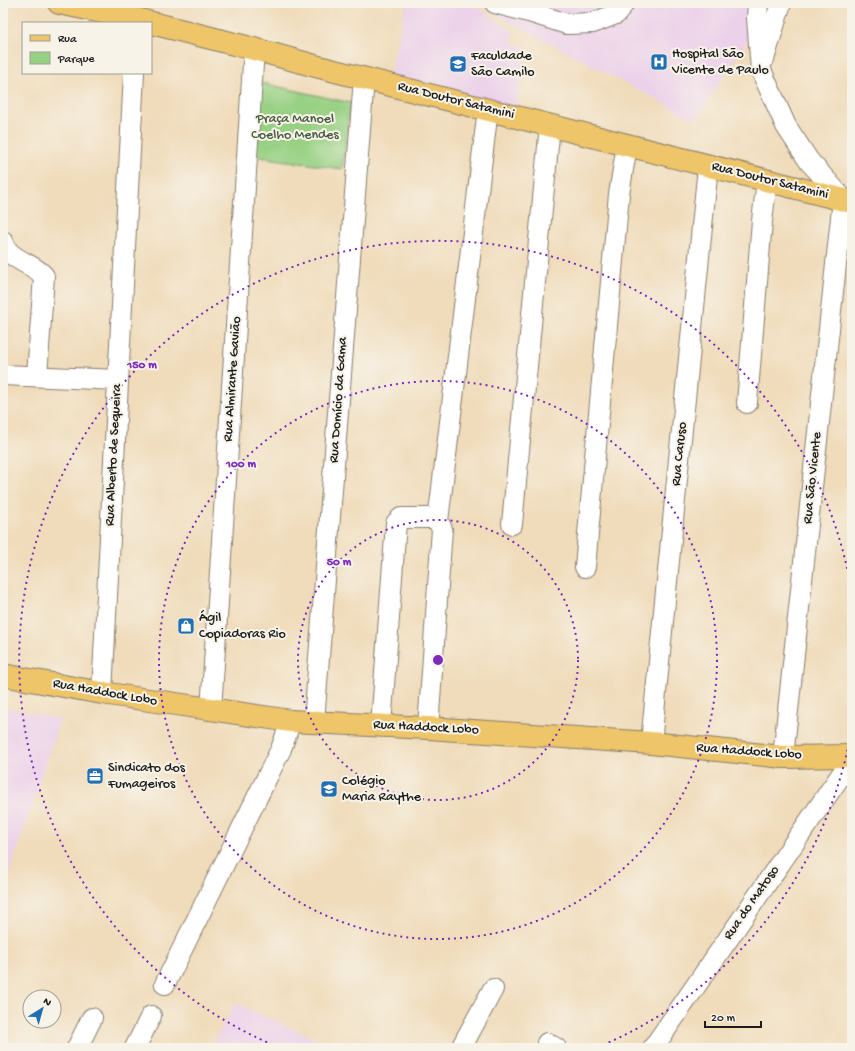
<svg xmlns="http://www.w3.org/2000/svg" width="855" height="1051" font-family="'Gochi Hand',sans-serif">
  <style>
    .built { fill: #ecd1ea }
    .green { fill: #98d184; stroke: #5a7650 }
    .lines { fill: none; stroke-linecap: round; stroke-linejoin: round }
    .minor-casing { stroke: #867c6b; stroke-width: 22 }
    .major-casing { stroke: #867c6b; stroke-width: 24 }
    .minor { stroke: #fff; stroke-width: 20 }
    .major { stroke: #eec569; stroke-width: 22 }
    .ring { fill: none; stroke: #7b2cbf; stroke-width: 2; stroke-dasharray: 2 4 }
    .labels { text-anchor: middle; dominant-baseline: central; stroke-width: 4; stroke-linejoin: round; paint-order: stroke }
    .poi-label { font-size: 14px; fill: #1c1c1c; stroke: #f7f3e8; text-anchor: start }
    .street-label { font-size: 14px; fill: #1c1c1c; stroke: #f7f3e8 }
    .park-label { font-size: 14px; fill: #475b40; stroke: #f7f3e8 }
    .centre { fill: #7b2cbf; stroke: #f7f3e8; stroke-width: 2 }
    .ring-label { font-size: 12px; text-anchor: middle; font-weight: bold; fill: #7b2cbf; stroke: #f7f3e8; stroke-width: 4; stroke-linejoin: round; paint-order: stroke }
  </style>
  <rect width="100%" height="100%" fill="#f7f3e8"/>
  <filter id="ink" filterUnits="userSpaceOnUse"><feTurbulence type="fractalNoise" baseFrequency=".025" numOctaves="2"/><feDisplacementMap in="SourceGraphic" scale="8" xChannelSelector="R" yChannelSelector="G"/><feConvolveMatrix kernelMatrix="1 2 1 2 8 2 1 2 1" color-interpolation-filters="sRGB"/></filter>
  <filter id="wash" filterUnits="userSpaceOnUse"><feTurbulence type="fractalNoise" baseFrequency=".012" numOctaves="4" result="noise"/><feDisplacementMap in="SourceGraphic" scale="16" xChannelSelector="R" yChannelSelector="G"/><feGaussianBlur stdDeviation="0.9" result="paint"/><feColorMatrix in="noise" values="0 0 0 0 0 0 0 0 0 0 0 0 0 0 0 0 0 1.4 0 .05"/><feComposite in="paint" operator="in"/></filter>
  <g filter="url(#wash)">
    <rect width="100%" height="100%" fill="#f0dbba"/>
    <!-- built -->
    <path class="built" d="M406,3H469L483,11L513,32L512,44L526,46L516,110L389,79Z
      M475,3H772L695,120Z
      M3,707L60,719L3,892Z
      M235,1003L326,1044L335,1048H211Z"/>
    <!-- green -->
    <path class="green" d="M262,83L351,103L342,169L253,156Z
      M850,248H852V301L847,299Z"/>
  </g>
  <g filter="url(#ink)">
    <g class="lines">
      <!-- minor casing -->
      <g class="minor-casing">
        <path id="minor" d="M495,3L529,12L567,24L593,23L616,14L624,3
          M758,3L757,18L761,70L786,126L809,161L843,199
          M764,59L781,3
          M3,241C4,244 6,247 7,250C17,262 35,265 44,276L37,376
          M3,375L118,380
          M747,403L762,221L767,180
          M438,521L488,109
          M512,524L550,125
          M585,567L619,194L627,145
          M102,693L134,73
          M211,710L254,49
          M314,722L364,78
          M381,726L396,523L401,518H432L438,521L442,529L428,728
          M651,743L708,166
          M783,757L843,199
          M165,984L281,749L291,721
          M547,1043L556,1048
          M77,1048L92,1018
          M135,1048L151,1016
          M461,1048L493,989
          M653,1048L852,759"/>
      </g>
      <!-- major casing -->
      <g class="major-casing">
        <path id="major" d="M59,3L136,19L254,49L319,67L852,202
          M3,675L102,693L291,721L428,728L651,743L783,757L852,756"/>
      </g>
      <!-- minor -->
      <use href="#minor" class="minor"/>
      <!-- major -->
      <use href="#major" class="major"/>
    </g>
  </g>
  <!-- distance rings -->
  <g class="ring">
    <circle cx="438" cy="660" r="140"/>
    <circle cx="438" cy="660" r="279"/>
    <path d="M852 726A419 419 0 0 1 598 1047M278 1047A419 419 0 1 1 852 594"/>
  </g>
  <!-- icons -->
  <defs>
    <g id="hospital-square" transform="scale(0.9)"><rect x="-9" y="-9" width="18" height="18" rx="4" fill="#1f6fb2" stroke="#f7f3e8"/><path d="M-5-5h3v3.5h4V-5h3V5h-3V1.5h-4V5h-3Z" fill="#fff"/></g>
    <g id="university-square" transform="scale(0.9)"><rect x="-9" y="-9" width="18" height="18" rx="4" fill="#1f6fb2" stroke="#f7f3e8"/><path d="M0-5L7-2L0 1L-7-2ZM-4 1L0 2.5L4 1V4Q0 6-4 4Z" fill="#fff"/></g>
    <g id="shop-square" transform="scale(0.9)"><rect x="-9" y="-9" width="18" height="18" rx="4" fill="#1f6fb2" stroke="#f7f3e8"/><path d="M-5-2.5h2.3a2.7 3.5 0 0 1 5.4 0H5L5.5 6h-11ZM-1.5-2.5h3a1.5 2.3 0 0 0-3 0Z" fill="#fff"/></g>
    <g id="office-square" transform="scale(0.9)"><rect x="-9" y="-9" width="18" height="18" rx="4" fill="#1f6fb2" stroke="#f7f3e8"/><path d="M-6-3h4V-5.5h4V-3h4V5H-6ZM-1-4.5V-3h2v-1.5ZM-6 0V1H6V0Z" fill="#fff"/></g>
    <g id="school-square" transform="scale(0.9)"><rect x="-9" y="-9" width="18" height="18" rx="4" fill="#1f6fb2" stroke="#f7f3e8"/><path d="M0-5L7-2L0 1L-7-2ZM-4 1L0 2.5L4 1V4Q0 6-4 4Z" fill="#fff"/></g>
  </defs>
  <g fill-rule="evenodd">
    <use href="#hospital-square" x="659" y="62"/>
    <use href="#university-square" x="458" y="64"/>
    <use href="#shop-square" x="186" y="626"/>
    <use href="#office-square" x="95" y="776"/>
    <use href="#school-square" x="329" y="789"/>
  </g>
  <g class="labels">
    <!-- poi labels -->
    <g class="poi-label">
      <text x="672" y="54">Hospital São<tspan x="672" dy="16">Vicente de Paulo</tspan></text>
      <text x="471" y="56">Faculdade<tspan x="471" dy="16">São Camilo</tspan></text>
      <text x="199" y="618">Ágil<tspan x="199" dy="16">Copiadoras Rio</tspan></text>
      <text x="108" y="768">Sindicato dos<tspan x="108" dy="16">Fumageiros</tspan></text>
      <text x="342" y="781">Colégio<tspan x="342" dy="16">Maria Raythe</tspan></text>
    </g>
    <!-- street labels -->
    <g class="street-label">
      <text transform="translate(456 101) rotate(14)">Rua Doutor Satamini</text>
      <text transform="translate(770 181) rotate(14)">Rua Doutor Satamini</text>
      <text transform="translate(233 379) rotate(-86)">Rua Almirante Gavião</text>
      <text transform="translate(339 400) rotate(-86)">Rua Domício da Gama</text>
      <text transform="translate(680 454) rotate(-84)">Rua Caruso</text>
      <text transform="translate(114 455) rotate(-87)">Rua Alberto de Sequeira</text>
      <text transform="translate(813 478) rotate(-84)">Rua São Vicente</text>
      <text transform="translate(105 693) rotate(10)">Rua Haddock Lobo</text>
      <text transform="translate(426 728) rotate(3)">Rua Haddock Lobo</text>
      <text transform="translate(749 752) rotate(4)">Rua Haddock Lobo</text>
      <text transform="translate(752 903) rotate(-55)">Rua do Matoso</text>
    </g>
    <!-- park labels -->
    <g class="park-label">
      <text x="295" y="119">Praça Manoel<tspan x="295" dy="16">Coelho Mendes</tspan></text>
    </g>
  </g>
  <circle cx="438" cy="660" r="6" class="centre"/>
  <g class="ring-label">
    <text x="142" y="368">150 m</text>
    <text x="241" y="467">100 m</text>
    <text x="339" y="565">50 m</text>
  </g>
  <!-- margin -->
  <rect width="855" height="1051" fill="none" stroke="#f7f3e8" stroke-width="16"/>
  <!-- legend -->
  <rect x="22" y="22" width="130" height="52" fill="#f7f3e8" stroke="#9f9d96"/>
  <rect x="30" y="35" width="20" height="6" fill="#eec569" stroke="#9f9d96"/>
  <text x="58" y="42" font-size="12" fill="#1c1c1c">Rua</text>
  <rect x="30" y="52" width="20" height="12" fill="#98d184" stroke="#9f9d96"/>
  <text x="58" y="62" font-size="12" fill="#1c1c1c">Parque</text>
  <!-- north arrow -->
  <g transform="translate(42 1009) rotate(37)"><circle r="19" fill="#f7f3e8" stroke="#9f9d96"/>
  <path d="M0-3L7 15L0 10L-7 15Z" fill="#1f6fb2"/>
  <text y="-6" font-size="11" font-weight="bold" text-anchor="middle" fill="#1c1c1c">N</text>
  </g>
  <!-- scale -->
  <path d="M705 1021v6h56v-6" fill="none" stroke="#1c1c1c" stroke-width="2"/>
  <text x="711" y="1021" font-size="12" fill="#1c1c1c" stroke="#f7f3e8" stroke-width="3" paint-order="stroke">20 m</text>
</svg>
